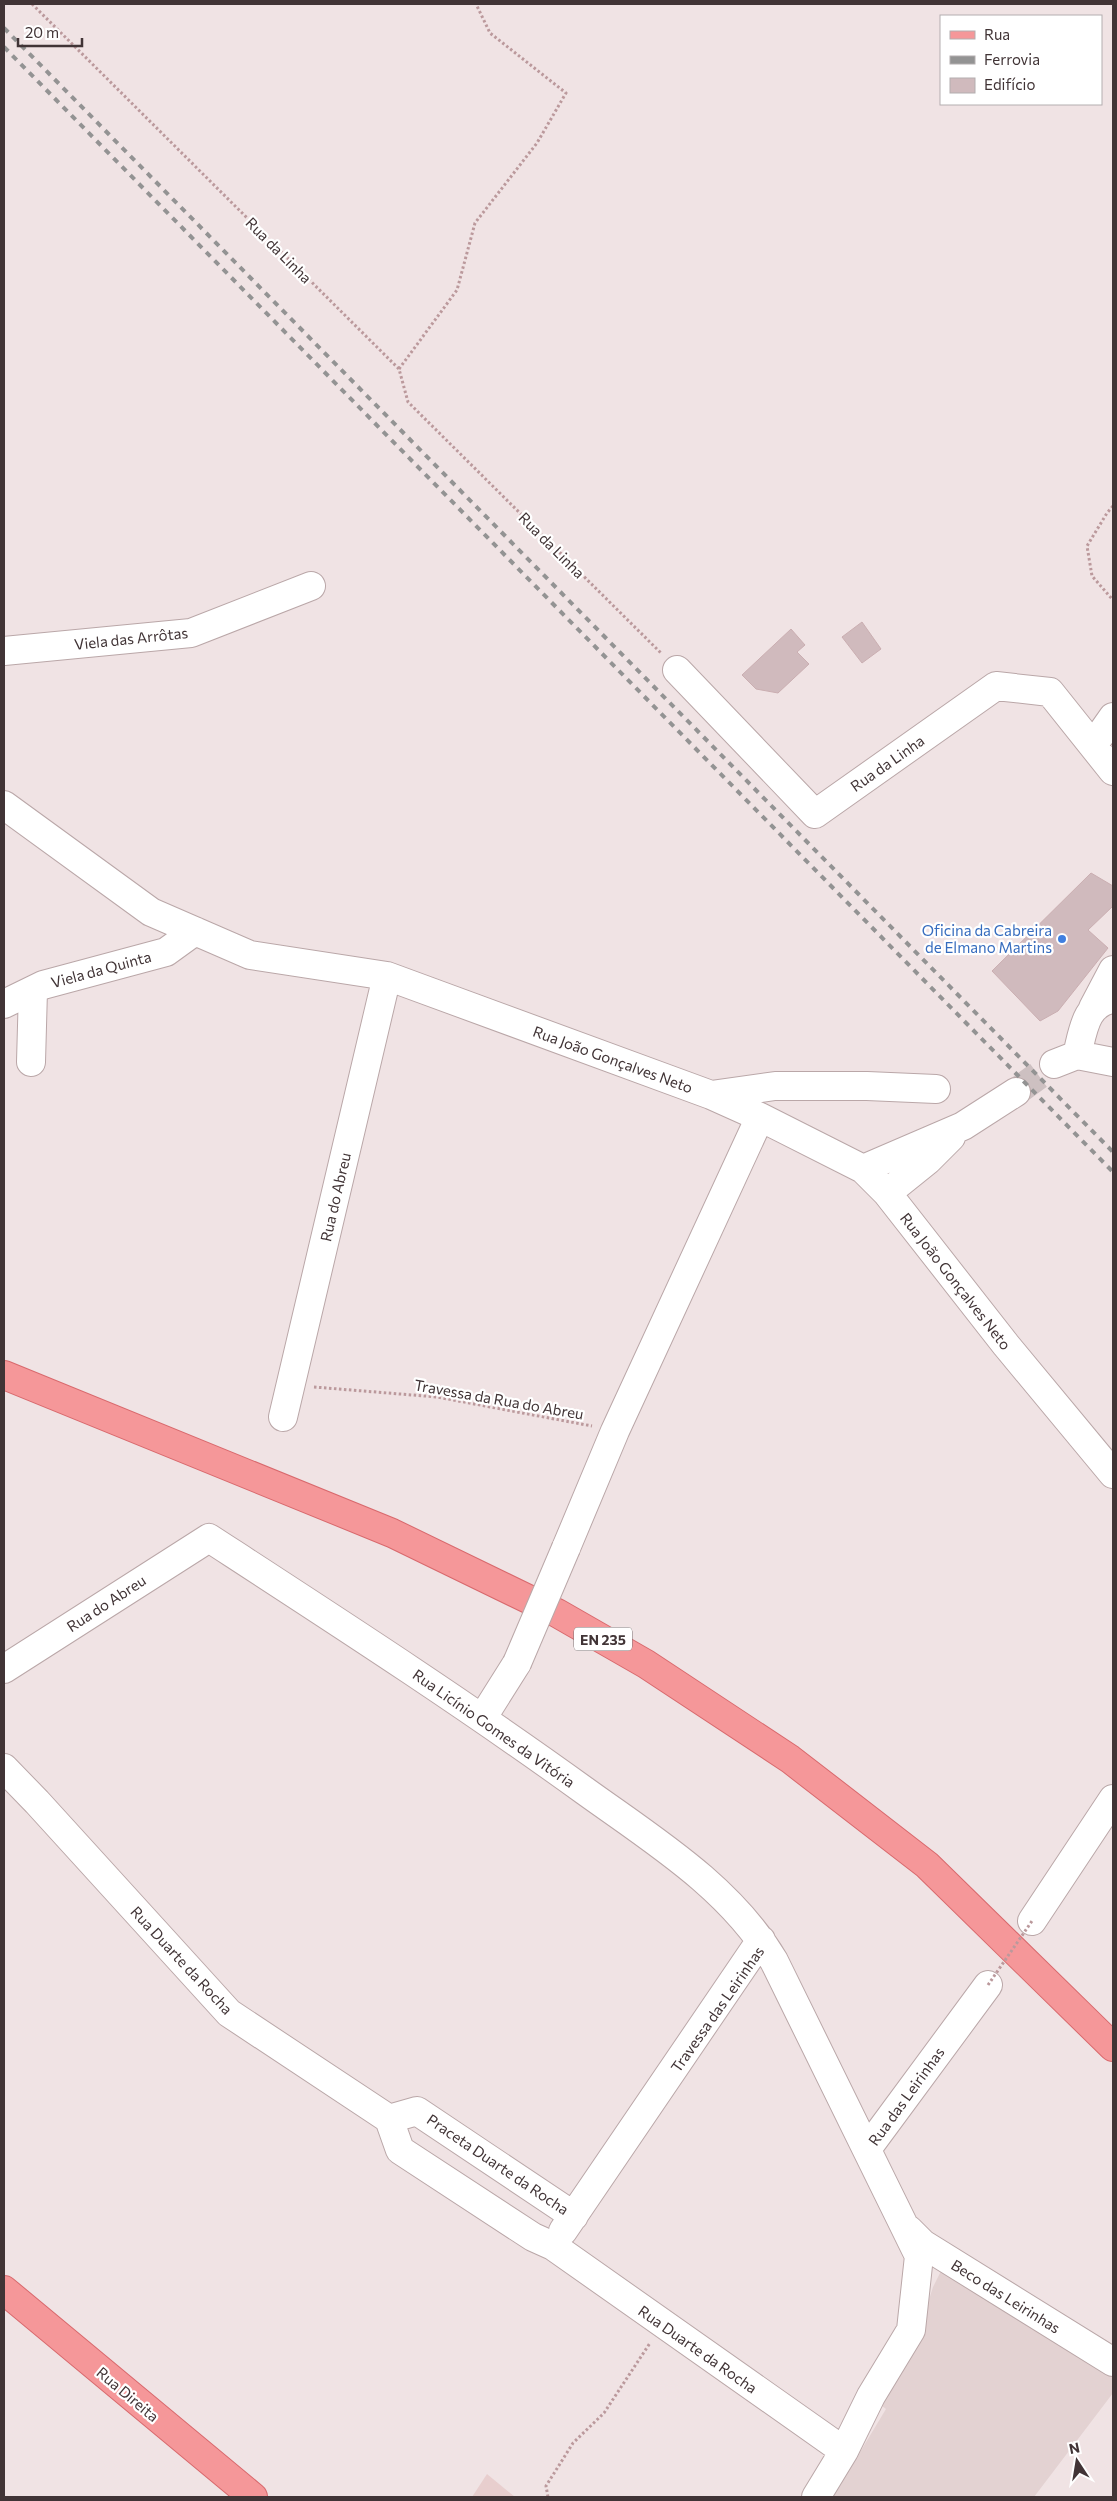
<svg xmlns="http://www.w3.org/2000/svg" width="1117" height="2501" font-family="Commissioner,sans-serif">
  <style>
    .residential { fill: #e3d2d2 }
    .education { fill: #e8cece }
    .building { fill: #d0babd; stroke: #caaeb1 }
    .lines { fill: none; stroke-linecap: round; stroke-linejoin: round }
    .minor-tunnel { stroke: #cdc0c1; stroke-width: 28; stroke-dasharray: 28 14; stroke-linecap: butt }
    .minor-casing { stroke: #baa7a8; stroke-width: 30 }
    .major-casing { stroke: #d8696d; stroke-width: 30 }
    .path { stroke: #bb999c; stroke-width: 3; stroke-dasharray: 2.5 2.5; stroke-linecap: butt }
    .minor { stroke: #fff; stroke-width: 28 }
    .major { stroke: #f59799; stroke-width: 28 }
    .rail { stroke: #939393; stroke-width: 4; stroke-dasharray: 6 6; stroke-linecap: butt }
    .minor-bridge-casing { stroke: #baa7a8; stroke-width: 30; stroke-linecap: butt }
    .path-bridge { stroke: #bb999c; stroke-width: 3; stroke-dasharray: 2.5 2.5; stroke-linecap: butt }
    .minor-bridge { stroke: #fff; stroke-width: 28 }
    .shop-dot { fill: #3f7fe0; stroke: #fff; stroke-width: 2 }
    .labels { text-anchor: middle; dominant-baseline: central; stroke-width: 4.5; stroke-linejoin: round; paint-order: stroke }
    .shield { fill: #fff; stroke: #7a7172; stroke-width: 1 }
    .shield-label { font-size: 14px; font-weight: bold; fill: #413436 }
    .street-label { font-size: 15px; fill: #413436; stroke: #fff }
    .shop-label { font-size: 15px; fill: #366cbe; stroke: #fff; text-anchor: end }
  </style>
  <rect width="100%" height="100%" fill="#f0e3e4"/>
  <!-- residential -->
  <path class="residential" d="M944,2265L1113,2372V2393L1034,2497H833L886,2409L878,2403L914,2347L933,2287Z"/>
  <!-- education -->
  <path class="education" d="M487,2474L515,2497H472Z"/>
  <!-- building -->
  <path class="building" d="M862,622L881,649L862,663L842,637Z
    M791,629L805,645L797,652L809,664L778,693L756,689L742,675Z
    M1091,873L1113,886V906L1088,930L1108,948L1058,1011L1040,1021L992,971Z"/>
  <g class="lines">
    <!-- minor-tunnel -->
    <path class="minor-tunnel" d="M1016,1092L1054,1064"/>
    <!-- minor casing -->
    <g class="minor-casing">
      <path id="minor" d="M4,651L191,633L311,586
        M677,670L815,814L996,686L1050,692L1113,771
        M1094,744L1113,717
        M4,805L151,912L250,955L387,976L711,1095L760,1117L863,1169L887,1193L1006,1345L1113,1474
        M4,1004L43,985L166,952L195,931
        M1093,1008L1113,970
        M1077,1055C1083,1032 1085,1003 1113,999
        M31,1062L33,990
        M1054,1064L1077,1055L1113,1062
        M711,1095L775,1086H867L936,1089
        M863,1169L963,1126L1016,1092
        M887,1193L928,1160L951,1137
        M283,1417L387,976
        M566,1548L615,1431L760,1117
        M4,1669L209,1538C335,1620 462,1702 585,1791C653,1840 730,1887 774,1961L919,2256L911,2330L871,2396L844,2451L816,2497
        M483,1717L517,1663
        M4,1768L37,1802L229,2013L389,2119
        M1032,1921L1113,1799
        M867,2149L988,1985
        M574,2216L417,2111L389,2119L400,2150L533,2237L553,2246L844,2451
        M909,2230L923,2244L1113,2362
        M563,2231L761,1940"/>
    </g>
    <!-- major casing -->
    <g class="major-casing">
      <path id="major" d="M4,1375L392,1533L557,1613L646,1664L790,1759L927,1865L1113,2047
        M4,2290L253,2497"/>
    </g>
    <!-- path -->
    <path class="path" d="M32,4L399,369L408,402L662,654
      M399,369L457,290L475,223L537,143L566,93L490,33L476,4
      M1113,506L1107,513L1087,546L1092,576L1113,600
      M314,1387L437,1397L592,1426
      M548,2497L546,2486L573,2443L604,2413L650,2343"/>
    <!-- minor -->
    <use href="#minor" class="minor"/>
    <!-- major -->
    <use href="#major" class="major"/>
    <!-- rail -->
    <path class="rail" d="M4,28L1113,1152
      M4,47L1113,1172"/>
    <!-- minor-bridge casing -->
    <g class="minor-bridge-casing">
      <path id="minor-bridge" d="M517,1663L566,1548"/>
    </g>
    <!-- path-bridge -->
    <path class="path-bridge" d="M988,1985L1032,1921"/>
    <!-- minor-bridge -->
    <use href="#minor-bridge" class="minor-bridge"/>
  </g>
  <!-- markers -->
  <circle class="shop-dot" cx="1062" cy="939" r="5"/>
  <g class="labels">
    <!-- shield labels -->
    <rect class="shield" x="574" y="1627.5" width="58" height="23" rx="4"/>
    <g class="shield-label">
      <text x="603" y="1639">EN 235</text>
    </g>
    <!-- street labels -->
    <g class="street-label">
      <text transform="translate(279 250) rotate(45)">Rua da Linha</text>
      <text transform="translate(552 545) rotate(45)">Rua da Linha</text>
      <text transform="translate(131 638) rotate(-6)">Viela das Arrôtas</text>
      <text transform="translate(887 763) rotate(-35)">Rua da Linha</text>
      <text transform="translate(101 969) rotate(-15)">Viela da Quinta</text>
      <text transform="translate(613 1059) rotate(20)">Rua João Gonçalves Neto</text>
      <text transform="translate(335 1197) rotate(-77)">Rua do Abreu</text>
      <text transform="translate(956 1281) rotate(52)">Rua João Gonçalves Neto</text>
      <text transform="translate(499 1399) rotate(10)">Travessa da Rua do Abreu</text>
      <text transform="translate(106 1603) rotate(-33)">Rua do Abreu</text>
      <text transform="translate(494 1728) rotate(35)">Rua Licínio Gomes da Vitória</text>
      <text transform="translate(182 1960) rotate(47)">Rua Duarte da Rocha</text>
      <text transform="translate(717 2009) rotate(-55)">Travessa das Leirinhas</text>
      <text transform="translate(906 2096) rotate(-54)">Rua das Leirinhas</text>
      <text transform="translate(498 2164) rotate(34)">Praceta Duarte da Rocha</text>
      <text transform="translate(1006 2296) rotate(32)">Beco das Leirinhas</text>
      <text transform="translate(698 2349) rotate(35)">Rua Duarte da Rocha</text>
      <text transform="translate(128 2394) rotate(40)">Rua Direita</text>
    </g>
    <!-- shop labels -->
    <g class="shop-label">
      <text x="1052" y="930">Oficina da Cabreira<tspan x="1052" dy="17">de Elmano Martins</tspan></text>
    </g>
  </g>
  <!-- border -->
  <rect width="1117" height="2501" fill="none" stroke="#413436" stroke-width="10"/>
  <!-- legend -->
  <rect x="940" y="15" width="162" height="90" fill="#ffffff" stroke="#b3aeaf"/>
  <rect x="950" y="31" width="25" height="8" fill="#f59799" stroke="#b3aeaf"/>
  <text x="984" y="40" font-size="15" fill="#413436">Rua</text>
  <rect x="950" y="56" width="25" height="8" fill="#939393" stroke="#b3aeaf"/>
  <text x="984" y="65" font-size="15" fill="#413436">Ferrovia</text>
  <rect x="950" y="78" width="25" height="15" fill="#d0babd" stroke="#b3aeaf"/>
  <text x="984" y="90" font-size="15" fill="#413436">Edifício</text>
  <!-- north arrow -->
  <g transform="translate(1077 2461) rotate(348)" stroke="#ffffff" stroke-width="4" paint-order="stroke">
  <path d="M0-4L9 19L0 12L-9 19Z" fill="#413436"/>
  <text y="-8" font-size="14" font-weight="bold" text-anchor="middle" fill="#413436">N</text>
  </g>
  <!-- scale -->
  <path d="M18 38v8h64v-8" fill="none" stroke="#413436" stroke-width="2.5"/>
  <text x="25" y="38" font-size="15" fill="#413436" stroke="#ffffff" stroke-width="4" paint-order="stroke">20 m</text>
</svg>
